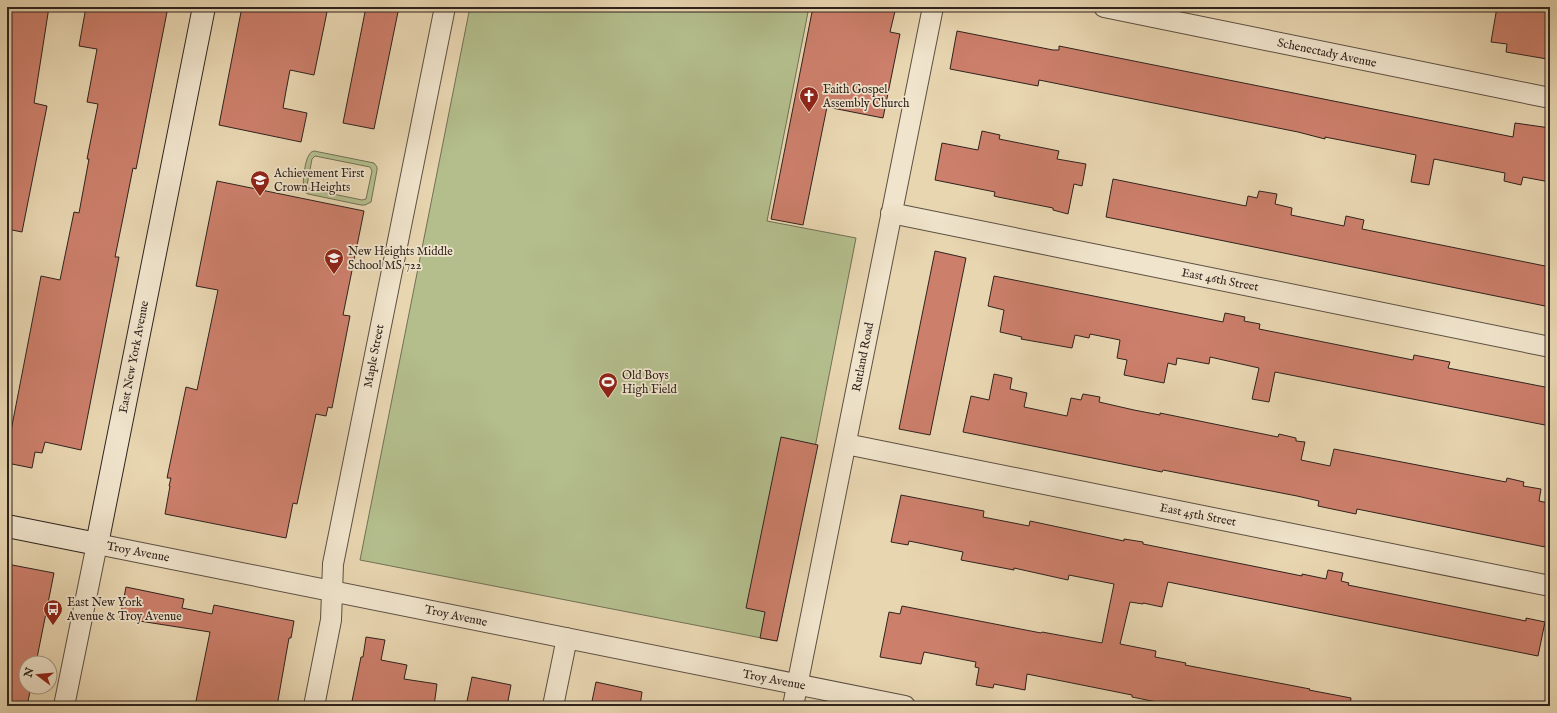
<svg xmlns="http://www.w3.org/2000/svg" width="1557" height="713" font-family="'IM FELL English',serif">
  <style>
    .green { fill: #b4be8d; stroke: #727055; fill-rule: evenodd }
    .building { fill: #cc7f6b; stroke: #2f231d }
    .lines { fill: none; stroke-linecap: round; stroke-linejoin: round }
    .minor-casing { stroke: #5d5042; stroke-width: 22 }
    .secondary-casing { stroke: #2f231d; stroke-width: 24 }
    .minor { stroke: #f0e4cc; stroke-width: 20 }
    .secondary { stroke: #f0e4cc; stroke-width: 22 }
    .labels { text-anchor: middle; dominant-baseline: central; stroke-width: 3.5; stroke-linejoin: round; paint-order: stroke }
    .street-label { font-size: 12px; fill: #2f231d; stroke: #f0e4cc }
    .poi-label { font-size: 12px; fill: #2f231d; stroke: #f0e4cc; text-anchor: start }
  </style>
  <rect width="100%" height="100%" fill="#e8d6b1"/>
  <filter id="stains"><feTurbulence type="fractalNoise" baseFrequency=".005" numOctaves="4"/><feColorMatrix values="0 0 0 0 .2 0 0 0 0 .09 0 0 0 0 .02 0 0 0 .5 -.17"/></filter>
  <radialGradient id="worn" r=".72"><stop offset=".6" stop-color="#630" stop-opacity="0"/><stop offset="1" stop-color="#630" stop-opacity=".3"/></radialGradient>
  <!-- green -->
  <path class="green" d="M470,7H809L767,221L856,238L777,641L360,560Z
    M314,151L374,163L377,167V170L371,202L365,205H361L308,194L305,192C301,186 305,160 309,155C311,152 311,152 314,151ZM315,156L370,167L372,171L366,199L362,200L309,189L307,185L312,159Z"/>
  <!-- building -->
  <path class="building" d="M7,7H49L34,103L47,106L22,232L7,229Z
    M86,7H168L136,169L133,168L124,213L115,257H119L81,450L45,442L42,453L35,452L32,468L7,463V435L10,436L41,276L60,280L74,212L79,213L89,159H87L98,104L87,102L97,49L79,46Z
    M242,7H328L314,75L290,70L286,91L283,108L307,113L301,142L219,125Z
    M366,7H399L374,129L343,123Z
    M813,7H896L890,32L900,34L883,118L827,107L803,225L771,219Z
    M1497,7H1550V52H1548L1547,59L1506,52L1507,44L1491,42Z
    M957,31L1053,50H1059V46L1513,137L1515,123L1550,128V182L1523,177L1521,185L1504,181L1505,173L1434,159L1429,185L1411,182L1416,155L1325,137V139L1298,132L1039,80L1038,86L950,69Z
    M982,131L1000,135L999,139L1059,151L1057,159L1086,164L1082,186L1074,184L1068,214L1053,210V208L998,197L994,196L995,192L935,180L942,143L978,150Z
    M1113,179L1246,206L1248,196L1257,198L1259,191L1277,194L1275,204L1292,208L1291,215L1344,226L1346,216L1364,220L1362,229L1550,267V307L1106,217Z
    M217,181L364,211L343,315L350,316L332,408L328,407L326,416L316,414L297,504L293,503L286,538L165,514L170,486H169L171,478H167L186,387L197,390L218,290L196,286Z
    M935,251L966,258L930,435L899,429Z
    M994,276L1223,322L1225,313L1245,317L1244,321L1260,324L1259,329L1413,360L1414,355L1450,362L1448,368L1550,388V426L1275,372L1269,402L1252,399L1259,368L1210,357L1209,364L1177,358L1176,365L1168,363L1164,383L1124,375L1127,360L1117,358L1120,340L1090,334L1089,338L1075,335L1072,348L1021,339L1022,337L1000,332L1004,310L988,306Z
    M994,374L1012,378L1010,389L1027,393L1024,407L1067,416L1071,398L1081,400L1083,394L1100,397L1099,402L1134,410L1160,415V413L1278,437L1279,434L1296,438V441L1305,442L1301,460L1330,466L1334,449L1506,482L1507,478L1524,482L1523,486L1541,489L1539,501L1548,503L1547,508L1550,509V548L1357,509L1356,514L1318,506L1319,501L1297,496L1163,470L1162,472L963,432L971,396L989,400Z
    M781,437L818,445L777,641L760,638L765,612L746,608Z
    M901,495L984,511L983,517L1029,526L1030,521L1124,541V539L1143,542V544L1302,576V574L1326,579L1328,570L1343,573L1341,581L1349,583L1348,585L1526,621V618L1545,622L1538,656L1168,582L1162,607L1143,603V604L1130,602L1120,644L1156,651L1155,657L1186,663L1185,665L1310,689L1309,690L1351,698L1350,706H1176L1132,697V695L1027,674L1025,690L994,684L993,688L976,685L979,668L975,667L976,662L924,652L921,664L880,657L889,612L900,614L902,606L1041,633L1042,632L1102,643L1114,584L1069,575L1068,580L1014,568V570L961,560L963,552L909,541L908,545L891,542Z
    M7,564L54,573L36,663H26V687H31L27,706H7Z
    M126,587L184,599L182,608L212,614L214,605L294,621L291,638H289L277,706H195L210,632L120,618Z
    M366,637L385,640L381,660L407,665L404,679L437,684L434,706H351L361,657H363Z
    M472,677L511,685L507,706H466Z
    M596,682L642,692L640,706H591Z"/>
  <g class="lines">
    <!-- minor casing -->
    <g class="minor-casing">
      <path id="minor" d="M1104,7L1550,98
        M891,213L1550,347
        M846,444L1550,586
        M64,706L97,544L905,706
        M314,706L331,620L333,564L445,7
        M553,706L567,638
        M793,706L933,7"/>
    </g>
    <!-- secondary casing -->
    <g class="secondary-casing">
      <path id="secondary" d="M7,526L97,544L204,7"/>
    </g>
    <!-- minor -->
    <use href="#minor" class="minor"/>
    <!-- secondary -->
    <use href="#secondary" class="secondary"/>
  </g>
  <!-- icons -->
  <defs>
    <g id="church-pin" transform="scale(1)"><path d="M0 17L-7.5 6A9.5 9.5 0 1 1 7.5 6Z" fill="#8f2418" stroke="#f0e4cc"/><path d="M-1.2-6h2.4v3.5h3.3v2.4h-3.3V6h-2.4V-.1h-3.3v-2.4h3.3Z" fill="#fff"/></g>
    <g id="school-pin" transform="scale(1)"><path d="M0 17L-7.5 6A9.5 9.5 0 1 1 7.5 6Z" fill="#8f2418" stroke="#f0e4cc"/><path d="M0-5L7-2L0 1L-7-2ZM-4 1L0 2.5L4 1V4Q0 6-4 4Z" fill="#fff"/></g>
    <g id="stadium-pin" transform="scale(1)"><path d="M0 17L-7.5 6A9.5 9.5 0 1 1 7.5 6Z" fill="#8f2418" stroke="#f0e4cc"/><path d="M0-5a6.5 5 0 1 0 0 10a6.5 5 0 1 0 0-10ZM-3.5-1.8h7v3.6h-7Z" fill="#fff"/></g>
    <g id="bus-pin" transform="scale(1)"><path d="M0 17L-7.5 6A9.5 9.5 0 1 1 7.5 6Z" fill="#8f2418" stroke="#f0e4cc"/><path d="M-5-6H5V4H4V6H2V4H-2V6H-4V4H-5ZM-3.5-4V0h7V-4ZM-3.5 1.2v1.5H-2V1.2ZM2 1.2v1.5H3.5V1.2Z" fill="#fff"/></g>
  </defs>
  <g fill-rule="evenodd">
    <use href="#church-pin" x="809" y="96"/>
    <use href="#school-pin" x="260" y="180"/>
    <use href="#school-pin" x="334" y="258"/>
    <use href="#stadium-pin" x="608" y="382"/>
    <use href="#bus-pin" x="53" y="609"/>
  </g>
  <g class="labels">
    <!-- street labels -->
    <g class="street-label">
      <text transform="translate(1327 53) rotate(12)">Schenectady Avenue</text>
      <text transform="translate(1220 280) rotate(11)">East 46th Street</text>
      <text transform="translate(374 356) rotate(-79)">Maple Street</text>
      <text transform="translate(134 357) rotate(-79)">East New York Avenue</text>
      <text transform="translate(863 357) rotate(-79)">Rutland Road</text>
      <text transform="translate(1198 515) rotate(11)">East 45th Street</text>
      <text transform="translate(138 552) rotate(11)">Troy Avenue</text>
      <text transform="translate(456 616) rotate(12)">Troy Avenue</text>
      <text transform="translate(774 680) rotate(11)">Troy Avenue</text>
    </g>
    <!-- poi labels -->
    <g class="poi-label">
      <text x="823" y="89">Faith Gospel<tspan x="823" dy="14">Assembly Church</tspan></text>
      <text x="274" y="173">Achievement First<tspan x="274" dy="14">Crown Heights</tspan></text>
      <text x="348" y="251">New Heights Middle<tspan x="348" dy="14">School MS 722</tspan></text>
      <text x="622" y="375">Old Boys<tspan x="622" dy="14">High Field</tspan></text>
      <text x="67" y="602">East New York<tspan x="67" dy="14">Avenue &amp; Troy Avenue</tspan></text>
    </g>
  </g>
  <!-- margin -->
  <rect width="1557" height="713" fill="none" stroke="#e8d6b1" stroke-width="24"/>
  <rect x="8" y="8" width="1541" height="697" fill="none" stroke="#2f231d" stroke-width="2"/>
  <rect x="12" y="12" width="1533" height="689" fill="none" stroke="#2f231d"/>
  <!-- north arrow -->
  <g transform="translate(38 675) rotate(286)"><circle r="19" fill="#f0e4cc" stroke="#a39786"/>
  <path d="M0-3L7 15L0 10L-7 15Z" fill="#8f2418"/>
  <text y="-6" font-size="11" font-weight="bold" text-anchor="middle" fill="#2f231d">N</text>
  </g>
  <rect width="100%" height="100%" filter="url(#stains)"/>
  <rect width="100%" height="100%" fill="url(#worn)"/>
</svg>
